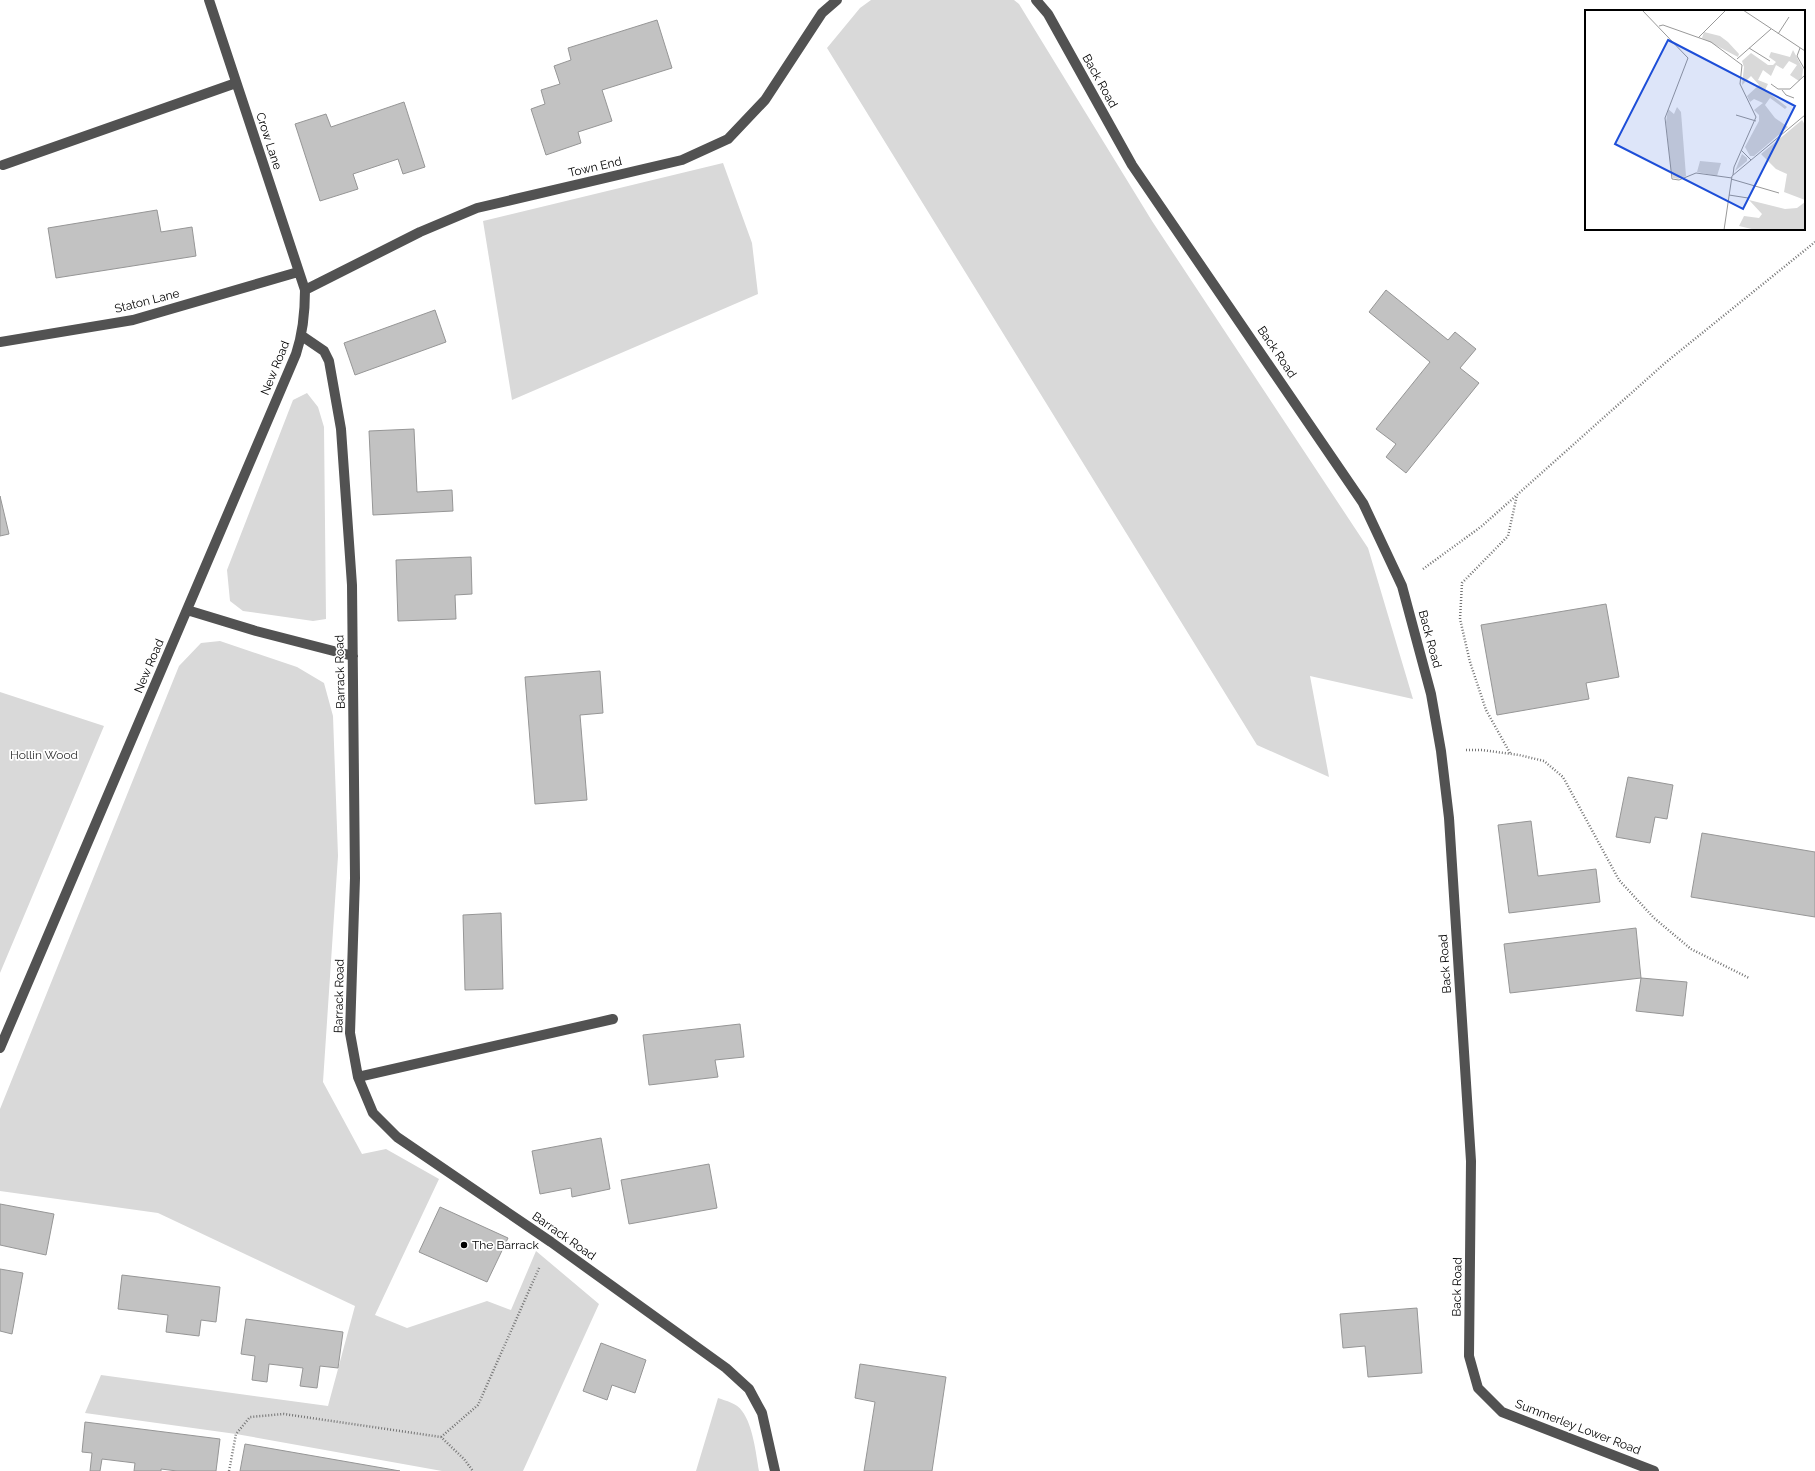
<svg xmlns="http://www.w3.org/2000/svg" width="1815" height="1471" font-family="Raleway,sans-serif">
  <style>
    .green { fill: #d9d9d9 }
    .building { fill: #c2c2c2; stroke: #969696 }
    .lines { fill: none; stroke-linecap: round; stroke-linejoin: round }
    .path { stroke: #747474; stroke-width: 2.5; stroke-dasharray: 1 2; stroke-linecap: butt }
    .minor { stroke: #525252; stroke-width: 10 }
    .poi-dot { fill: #000; stroke: #fff; stroke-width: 1.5 }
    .labels { text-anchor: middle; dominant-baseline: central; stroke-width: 3.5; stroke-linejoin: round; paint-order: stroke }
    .street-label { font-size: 12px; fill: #000; stroke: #fff }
    .park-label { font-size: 12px; fill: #303030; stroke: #fff }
    .poi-label { font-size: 12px; fill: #000; stroke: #fff; text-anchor: start }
    .inset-road { fill: none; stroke: #999; stroke-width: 1 }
    .view { fill: #1d4ed8; fill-opacity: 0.15; stroke: #1d4ed8; stroke-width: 2 }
    .inset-edge { fill: none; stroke: #000; stroke-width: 2 }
  </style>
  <rect width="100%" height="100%" fill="#fff"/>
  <!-- green -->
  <path class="green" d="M871,0H1014L1019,4L1152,221L1368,548L1413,699L1310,676L1329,777L1257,745L827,48L860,8Z
    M723,163L752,243L758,294L512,400L483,221Z
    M307,393L318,407L324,427L326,619L313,621L243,611L230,601L227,570L293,400Z
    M220,641L297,667L324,683L333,716L338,856L323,1082L362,1154L386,1149L439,1179L375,1315L407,1328L487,1301L511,1310L536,1251L599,1304L523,1471H442L236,1434L85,1413L101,1375L328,1406L355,1306L158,1213L0,1191V1109L179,666L201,643Z
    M0,692L104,726L0,973Z
    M718,1398C726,1401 737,1403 742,1411C753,1425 756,1454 759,1471H696Z"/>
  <!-- building -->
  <path class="building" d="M657,20L672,68L602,90L612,121L578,132L581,143L546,155L531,109L545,104L541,90L560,84L554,66L571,60L568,48Z
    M404,102L425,167L403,174L398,159L353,174L358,189L320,201L295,124L326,114L331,127Z
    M157,210L161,232L192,227L196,256L56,278L48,228Z
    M1386,290L1448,340L1455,332L1476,349L1460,368L1479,383L1406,473L1386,457L1396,444L1376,429L1430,362L1369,312Z
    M435,310L446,342L355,375L344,343Z
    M414,429L417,492L452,490L453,511L373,515L369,431Z
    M0,496L9,534L0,536Z
    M471,557L472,594L455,595L456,619L398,621L396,560Z
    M1606,604L1619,677L1586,683L1589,699L1497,715L1481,625Z
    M600,671L603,713L580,715L587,800L535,804L525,677Z
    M1628,777L1673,785L1667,819L1655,817L1650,843L1616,837Z
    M1531,821L1538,876L1596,869L1600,902L1509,913L1498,825Z
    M1702,833L1815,852V917L1691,897Z
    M501,913L503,989L465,990L463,915Z
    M1636,928L1641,978L1510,993L1504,944Z
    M1641,978L1687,982L1683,1016L1636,1011Z
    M740,1024L744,1057L715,1060L718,1077L649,1085L643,1035Z
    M601,1138L610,1189L572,1197L571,1188L540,1194L532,1151Z
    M709,1164L717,1208L629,1224L621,1180Z
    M0,1204L54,1214L46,1255L0,1245Z
    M440,1207L508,1238L487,1282L419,1252Z
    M0,1269L23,1273L12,1334L0,1331Z
    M122,1275L220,1287L216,1322L201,1320L199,1336L166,1332L168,1315L118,1309Z
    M1417,1308L1422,1373L1368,1377L1365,1346L1343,1348L1340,1314Z
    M246,1319L343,1332L338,1368L320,1366L317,1388L300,1386L303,1368L269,1364L267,1382L252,1380L255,1356L241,1354Z
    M601,1343L646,1360L635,1393L612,1385L607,1400L583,1391Z
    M860,1364L946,1377L932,1471H864L875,1402L855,1398Z
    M85,1422L220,1439L216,1471H177L161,1469V1471H134L135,1463L102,1459L100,1471H90L92,1453L82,1452Z
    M245,1444L400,1471H240Z"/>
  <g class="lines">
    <!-- path -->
    <path class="path" d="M1423,569L1482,526L1665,363L1815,242
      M1466,750H1482L1519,755L1544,761L1563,777L1619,880L1654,918L1691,949L1749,978
      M1510,753L1486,710L1470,662L1460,619L1462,583L1508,536L1517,495
      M441,1437L478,1405L540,1266
      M229,1471L236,1434L250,1417L284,1414L441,1437L464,1459L473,1471"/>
    <!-- minor -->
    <path class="minor" d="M1036,0L1048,14L1132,165L1363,503L1402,586L1431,694L1441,751L1449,818L1471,1161L1469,1356L1478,1388L1502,1412L1654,1471
      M3,165L236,83
      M305,290L420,232L477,208L682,160L728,139L765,100L822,13L837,0
      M302,336L324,351L329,361L341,429L352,585L355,878L350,1033L358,1077L373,1113L397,1137L551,1242L726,1368L749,1389L762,1413L775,1471
      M0,342L133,320L298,272
      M187,610L256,631L353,656
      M0,1048L296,354C303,333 305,313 305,290L209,0
      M358,1077L613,1019"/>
  </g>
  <!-- markers -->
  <circle class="poi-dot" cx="464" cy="1245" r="4"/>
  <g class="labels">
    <!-- street labels -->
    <g class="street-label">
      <text transform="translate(1100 81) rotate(61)">Back Road</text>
      <text transform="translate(269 141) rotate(72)">Crow Lane</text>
      <text transform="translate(595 167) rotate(-13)">Town End</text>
      <text transform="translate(147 301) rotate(-14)">Staton Lane</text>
      <text transform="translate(1277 352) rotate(56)">Back Road</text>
      <text transform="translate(275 368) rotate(-68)">New Road</text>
      <text transform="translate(1430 639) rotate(75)">Back Road</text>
      <text transform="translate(149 666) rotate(-67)">New Road</text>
      <text transform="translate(340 672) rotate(-91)">Barrack Road</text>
      <text transform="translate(1445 964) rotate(-94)">Back Road</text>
      <text transform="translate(339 996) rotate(-89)">Barrack Road</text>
      <text transform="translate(564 1236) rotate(35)">Barrack Road</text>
      <text transform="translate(1457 1287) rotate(-89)">Back Road</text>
      <text transform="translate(1578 1427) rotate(21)">Summerley Lower Road</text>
    </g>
    <!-- park labels -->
    <g class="park-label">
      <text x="44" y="755">Hollin Wood</text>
    </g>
    <!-- poi labels -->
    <g class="poi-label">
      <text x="472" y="1245">The Barrack</text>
    </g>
  </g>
  <!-- overview -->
  <g transform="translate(1585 10)">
    <rect width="220" height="220" fill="#fff"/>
    <path d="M119,22L135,26L143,32L154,44L153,47L117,28ZM208,40L218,59L217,67L214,71L205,65L212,55L204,51L198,59L191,55L186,66L178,60L173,70L183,74L180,80L202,97L200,99L185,88L180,95L190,108L203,117L169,146H165L160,137L174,111V105L169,100L178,93L169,89L165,92L162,86L174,75L166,66L157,75L159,57L157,51L166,43L183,55H188L191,52L184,47L186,42L205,47ZM92,97L96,102L101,166L93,169L88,168L86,162L81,112L83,99L89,104ZM217,110L220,115V190L199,182L202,164L191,159L176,144ZM157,144L162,148V151L150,161ZM115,151L136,153L132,166L112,162ZM164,190L200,199L212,198L220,192V220H171L154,216L159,206L174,208L177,204Z" fill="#d9d9d9"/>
    <path class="inset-road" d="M57,0L103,48L80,108L87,169L94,170L111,163L147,168M158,0L220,41M74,16L78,15L126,32L157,55L155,74L171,107L149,157L148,165M193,24L204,7M113,28L141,0M164,38L185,51M215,38L212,46L220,60M152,49L186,19M186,74L193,79H205L220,65M197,80L201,85L209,88M151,105L171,111M156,140L166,150M146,169L194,183M144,185L163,188M139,220L147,166L220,105"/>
    <path class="view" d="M83,30L210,96L158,199L30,134Z"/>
    <rect width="220" height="220" class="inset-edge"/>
  </g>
</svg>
